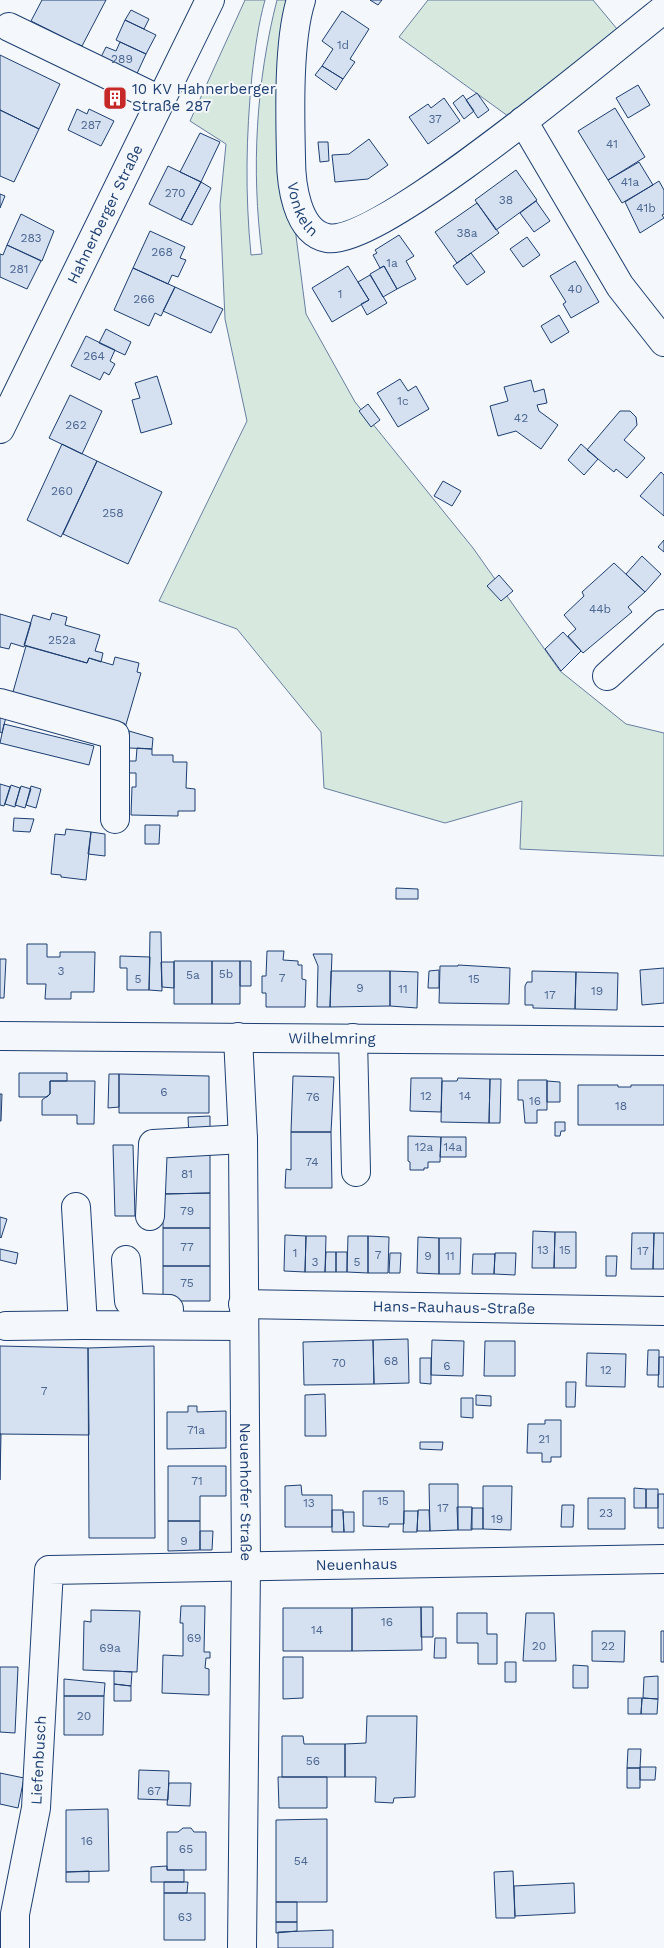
<svg xmlns="http://www.w3.org/2000/svg" width="664" height="1948" font-family="'Work Sans',sans-serif">
  <style>
    .green { fill: #d7e8df; stroke: #687fa3 }
    .building { fill: #d5e0f0; stroke: #1d3f73 }
    .lines { fill: none; stroke-linecap: round; stroke-linejoin: round }
    .minor-casing { stroke: #1d3f73; stroke-width: 30 }
    .major-casing { stroke: #1d3f73; stroke-width: 30 }
    .minor { stroke: #f4f7fb; stroke-width: 28 }
    .major { stroke: #f4f7fb; stroke-width: 28 }
    .labels { text-anchor: middle; dominant-baseline: central; stroke-width: 4; stroke-linejoin: round; paint-order: stroke }
    .number-label { font-size: 12px; fill: #4b6792 }
    .poi-label { font-size: 15px; fill: #1d3f73; stroke: #f4f7fb; text-anchor: start }
    .street-label { font-size: 15px; fill: #1d3f73; stroke: #f4f7fb }
  </style>
  <rect width="100%" height="100%" fill="#f4f7fb"/>
  <!-- green -->
  <path class="green" d="M245,0H265C258,25 255,50 252,75C246,136 245,194 251,255L262,254C251,170 256,82 277,0H293L294,220L306,314L355,402L473,548L560,671L626,724L664,733V856L520,849L522,801L445,823L324,788L321,732L237,629L159,601L247,421L225,319L220,205L226,144L190,121Z
    M428,0H593L622,35L512,119L399,37Z"/>
  <!-- building -->
  <path class="building" d="M42,0H106L82,46L78,44L76,48L70,45L71,41L31,21Z
    M370,0H382L378,5Z
    M131,10L149,19L144,29L125,20Z
    M342,11L369,29L350,59L355,62L343,79L322,66L333,49L322,41Z
    M125,20L156,35L146,54L116,40Z
    M120,42L146,54L134,80L98,63L106,47L116,51Z
    M0,55L60,84L39,129L0,110Z
    M322,66L343,79L336,90L315,75Z
    M638,85L650,105L628,118L616,98Z
    M113,92L122,97L118,105L108,100Z
    M477,93L489,110L478,118L466,100Z
    M463,95L474,111L464,119L453,103Z
    M444,98L460,121L428,144L409,117L428,104L431,108Z
    M615,108L645,157L608,180L578,131Z
    M77,109L87,114L89,109L114,121L101,146L68,130Z
    M0,110L39,129L14,182L0,176Z
    M200,133L220,142L201,182L180,172Z
    M369,139L388,165L368,179L335,182L332,155L349,154Z
    M318,142H328L329,161L320,162Z
    M639,162L653,185L622,203L608,180Z
    M168,166L201,182L181,220L149,204Z
    M516,170L537,200L496,230L475,200Z
    M659,181L664,190V214L662,215L664,218L640,233L625,202Z
    M201,182L211,188L192,225L181,220Z
    M0,194L5,196L0,208Z
    M536,201L550,221L534,232L520,213Z
    M477,203L499,233L457,263L435,232Z
    M21,214L54,231L42,261L7,245Z
    M150,231L185,247L180,258L186,260L178,277L172,275L168,284L133,268Z
    M399,235L414,256L406,261L416,279L397,289L384,266L380,268L373,255L377,253L375,250Z
    M527,237L540,255L523,267L510,249Z
    M7,245L41,261L27,289L0,277V254L3,255Z
    M471,253L485,272L467,285L453,266Z
    M575,261L599,302L571,318L563,304L566,302L550,276Z
    M348,266L369,300L332,322L312,288Z
    M384,266L397,289L383,297L370,274Z
    M133,268L175,287L161,316L155,313L149,326L114,310Z
    M370,275L387,303L367,315L361,304L369,300L358,282Z
    M175,287L223,309L211,333L163,311Z
    M559,315L569,332L551,343L541,326Z
    M106,329L131,342L125,355L99,343Z
    M86,336L115,350L110,361L115,364L109,375L104,372L100,380L71,366Z
    M157,376L172,424L141,433L132,400L140,398L135,383Z
    M400,379L408,391L416,386L429,409L398,427L377,393Z
    M531,380L534,392L544,389L547,403L537,405L539,411L558,425L541,449L516,431L498,436L490,406L508,401L504,387Z
    M70,395L102,411L82,454L49,438Z
    M368,404L380,420L371,427L359,411Z
    M620,411H630L636,417L637,425L624,440L645,458L627,478L616,469L614,472L587,450Z
    M62,444L97,461L61,537L27,520Z
    M581,444L598,459L584,475L568,460Z
    M97,461L162,492L128,564L63,534Z
    M661,472L664,475V516L640,496Z
    M443,481L461,491L452,506L434,496Z
    M664,540V552L658,547Z
    M642,556L661,574L645,592L626,574Z
    M614,563L645,592L628,607L632,612L583,653L568,636L576,629L564,615L584,596L582,592Z
    M499,575L513,591L501,601L487,586Z
    M52,613L67,617L65,625L100,635L95,651L103,653L101,662L89,658L87,663L24,645L33,615L50,620Z
    M0,614L31,623L24,647L11,643L9,649L0,647Z
    M563,632L581,651L561,671L545,649Z
    M26,646L87,663L89,658L113,665L115,657L139,663L137,672L141,673L125,728L11,699Z
    M0,711L7,713L2,733L0,732Z
    M4,724L94,746L89,765L0,743Z
    M129,731L153,738L152,749L129,748Z
    M137,748L152,749V755H173V762H187L186,788L195,789V811H178V816L131,815L132,787H136V773H129V761H136Z
    M0,784L10,787L4,806L0,805Z
    M11,785L20,788L15,807L5,804Z
    M21,786L31,789L25,808L15,805Z
    M31,786L41,789L36,808L26,805Z
    M14,818L34,819L30,832L13,831Z
    M145,825H160L159,844H145Z
    M66,829L91,832L86,880L61,877V875L51,874L55,834L65,835Z
    M91,832L105,834V856L88,854Z
    M396,888L418,889V899H396Z
    M150,932H161L162,991L149,990Z
    M27,944H47V957H60V952H95L94,992H71V999H45L46,984H27Z
    M267,951H284L283,960L298,961V965H302V979L306,980L305,1007H266V993H262V976H266Z
    M313,954H332L330,1007H317L318,966Z
    M120,956L150,957L149,990H127V968H120Z
    M0,959H6L4,998H0Z
    M174,961H212V1004H174Z
    M212,961H240V1004H212Z
    M240,961H251V986H240Z
    M161,962H174V988L162,987Z
    M458,965L510,968L509,1004L439,1003L440,966H458Z
    M664,968V1003L642,1005L640,970Z
    M439,970V988H428L429,971Z
    M331,971H390V1006L330,1007Z
    M390,971L418,972L417,1008L390,1006Z
    M532,971L576,972L575,1009L533,1008V1005H525V986L527,982H532Z
    M576,972L618,973L617,1010L575,1009Z
    M19,1073H67V1081H50V1094L47,1097H19Z
    M109,1074H119V1107L108,1108Z
    M119,1074L209,1076V1113H119Z
    M293,1076L334,1077L331,1132H291Z
    M411,1078H442L441,1112L410,1111Z
    M458,1078L490,1079L489,1123L441,1122L442,1081H457Z
    M490,1079H501L500,1123H489Z
    M518,1080H547V1110H537V1123H525L523,1100H518Z
    M50,1081H95L94,1124H77V1115H42V1100L50,1094Z
    M547,1081L560,1082V1102H547Z
    M578,1085H618V1087H631V1085H664V1125H578Z
    M0,1094H2L1,1121H0Z
    M210,1116V1138H189L188,1117Z
    M555,1122H565V1131H561L560,1136H555Z
    M291,1132H331L332,1188H285L286,1169L291,1170Z
    M408,1136L441,1137L440,1162H428V1168H424V1170H410V1162L408,1161Z
    M441,1137H466V1157H440Z
    M113,1145H133L135,1216H115Z
    M163,1155H210V1193L163,1194Z
    M210,1193V1228H163V1194Z
    M0,1217L7,1219L1,1238L0,1237Z
    M163,1228H210V1266H163Z
    M533,1231L555,1232L554,1268H532Z
    M555,1232H576V1268H554Z
    M632,1233H654L653,1269H631Z
    M654,1233H664V1269H653Z
    M285,1235L306,1236L305,1272L284,1271Z
    M306,1236H326L325,1272H305Z
    M348,1236H368V1273L347,1272Z
    M368,1236L389,1237L388,1273H368Z
    M418,1237L439,1238V1274L417,1273Z
    M439,1238H461L460,1274H439Z
    M0,1249L18,1253L16,1264L0,1260Z
    M326,1252H336V1272H325Z
    M336,1252H347V1272H336Z
    M390,1253H401L400,1273H389Z
    M495,1253H516L515,1275L494,1274Z
    M473,1254H495L494,1274H472Z
    M606,1256H617L616,1276H606Z
    M163,1266H210V1301H163Z
    M408,1339L409,1383L374,1384L373,1340Z
    M373,1340L374,1384L304,1385L303,1342Z
    M432,1340L464,1341L463,1376L431,1375Z
    M485,1341H515V1376H484Z
    M0,1346L88,1348L89,1435L0,1434Z
    M154,1346L155,1538H89L88,1348Z
    M648,1350H659V1375H647Z
    M587,1353L626,1354L625,1387L586,1386Z
    M659,1357H664V1387H658Z
    M420,1358H431V1384L420,1383Z
    M566,1382H576L575,1407H566Z
    M325,1394L326,1436H305V1395Z
    M476,1395L491,1396V1406L476,1405Z
    M461,1398H473V1418L461,1417Z
    M188,1406H197V1412L226,1411V1448L167,1449V1412H188Z
    M545,1420H561V1457H551V1462H542V1453H527L528,1424H545Z
    M0,1434H1L0,1480Z
    M420,1442H443L442,1450L420,1449Z
    M168,1466H226V1496H200V1521H168Z
    M429,1484H458V1530L430,1531Z
    M301,1485L302,1495H332V1527H285V1486Z
    M483,1486H512L511,1530L483,1529Z
    M634,1488L646,1489V1508H634Z
    M646,1489H658V1508H646Z
    M363,1491H404V1524H389V1527L363,1526Z
    M658,1494H664V1528H658Z
    M588,1498H625V1529H588Z
    M562,1505H574L573,1527H561Z
    M457,1507H472V1530H458Z
    M472,1508H483V1529H471Z
    M332,1510H343L344,1532H332Z
    M418,1510H429L430,1531H417Z
    M404,1511H418L417,1532H403Z
    M343,1512H354V1532H344Z
    M168,1521H200V1550L168,1551Z
    M200,1531H213L212,1550H200Z
    M181,1606H205L204,1652H210V1658H206L205,1668L209,1669V1695L162,1693L163,1655L183,1656V1623H180Z
    M421,1607L422,1650L352,1651V1608Z
    M421,1607H433V1637H421Z
    M283,1608H352V1651H283Z
    M91,1610L140,1611L137,1672L83,1670L84,1621L91,1622Z
    M457,1613H487V1634H497V1664H478V1643H457Z
    M526,1613H554L556,1661H523Z
    M592,1631H625L624,1662L592,1661Z
    M661,1631H664V1662H661Z
    M435,1638H446V1658H434Z
    M283,1657H303V1698L283,1699Z
    M505,1662H516V1682H505Z
    M573,1665L588,1666V1688H573Z
    M0,1667H18L15,1733L0,1732Z
    M114,1671L132,1672L131,1686L114,1684Z
    M658,1676V1699L643,1698L644,1677Z
    M64,1679L105,1683L104,1696H64Z
    M114,1684L131,1686V1701H114Z
    M64,1696H104L103,1735H64Z
    M628,1698H642L641,1714H628Z
    M642,1698L658,1699L657,1714H641Z
    M367,1716H417L415,1797L394,1798L393,1803L375,1802L376,1777H345V1744L366,1743Z
    M282,1736H303L304,1744H345V1777H282Z
    M628,1749H641L640,1768H627Z
    M640,1767H656L655,1780H640Z
    M627,1768H640V1788H627Z
    M139,1770L169,1771L168,1800L138,1799Z
    M0,1773L24,1778L18,1808L0,1804Z
    M278,1777H327V1808H279Z
    M169,1783H191L190,1806L167,1805Z
    M108,1809L109,1871L66,1872V1810Z
    M327,1819V1902H276V1820Z
    M183,1828H191L194,1832H206V1870H167V1832H178Z
    M167,1866V1870H184V1882H151V1867Z
    M89,1871V1882H66V1872Z
    M513,1871L515,1918H496L494,1872Z
    M164,1882H188L187,1893H164Z
    M574,1883L575,1913L515,1916L514,1886Z
    M164,1893H205V1940H164Z
    M276,1902H297V1922H276Z
    M276,1922H297V1931L276,1933Z
    M333,1930V1948H278V1932Z"/>
  <g class="lines">
    <!-- minor casing -->
    <g class="minor-casing">
      <g id="minor">
        <path id="s1" d="M301,0C288,41 290,114 291,158C291,182 296,232 327,238C379,248 613,49 664,9"/>
        <path d="M9,27L160,100"/>
        <path d="M523,121L620,286L664,342"/>
        <path d="M607,676L664,624"/>
        <path d="M0,703L115,735V819"/>
        <path id="s2" d="M0,1036L664,1041"/>
        <path id="s3" d="M238,1037L243,1139L246,1566L242,1948"/>
        <path d="M353,1038L356,1172"/>
        <path d="M76,1207L83,1325L244,1326"/>
        <path d="M150,1216L153,1144L243,1139"/>
        <path d="M126,1260L129,1301L137,1308L169,1309"/>
        <path id="s4" d="M243,1304L664,1311"/>
        <path d="M6,1326L83,1325"/>
        <path id="s5" d="M15,1948V1914L36,1808L49,1570L664,1559"/>
      </g>
    </g>
    <!-- major casing -->
    <g class="major-casing">
      <g id="major">
        <path id="s6" d="M0,429L210,0"/>
      </g>
    </g>
    <!-- minor -->
    <use href="#minor" class="minor"/>
    <!-- major -->
    <use href="#major" class="major"/>
  </g>
  <!-- icons -->
  <defs>
    <g id="building-square" transform="scale(1.25)"><rect x="-9" y="-9" width="18" height="18" rx="4" fill="#c62828" stroke="#f4f7fb"/><path d="M-4-6H4V6H1V3H-1V6H-4ZM-2.5-4.3h1.7v1.8h-1.7ZM.8-4.3h1.7v1.8H.8ZM-2.5-1h1.7V.8h-1.7ZM.8-1h1.7V.8H.8Z" fill="#fff"/></g>
  </defs>
  <g fill-rule="evenodd">
    <use href="#building-square" x="115" y="98"/>
  </g>
  <g class="labels">
    <!-- number labels -->
    <g class="number-label">
      <text x="343" y="45">1d</text>
      <text x="122" y="59">289</text>
      <text x="435" y="119">37</text>
      <text x="91" y="125">287</text>
      <text x="612" y="144">41</text>
      <text x="630" y="182">41a</text>
      <text x="175" y="193">270</text>
      <text x="506" y="200">38</text>
      <text x="646" y="208">41b</text>
      <text x="467" y="233">38a</text>
      <text x="31" y="238">283</text>
      <text x="162" y="252">268</text>
      <text x="392" y="263">1a</text>
      <text x="19" y="269">281</text>
      <text x="575" y="289">40</text>
      <text x="340" y="294">1</text>
      <text x="144" y="299">266</text>
      <text x="94" y="356">264</text>
      <text x="403" y="401">1c</text>
      <text x="521" y="418">42</text>
      <text x="76" y="425">262</text>
      <text x="62" y="491">260</text>
      <text x="113" y="513">258</text>
      <text x="600" y="609">44b</text>
      <text x="62" y="640">252a</text>
      <text x="61" y="971">3</text>
      <text x="226" y="974">5b</text>
      <text x="193" y="975">5a</text>
      <text x="282" y="978">7</text>
      <text x="138" y="979">5</text>
      <text x="474" y="979">15</text>
      <text x="360" y="988">9</text>
      <text x="403" y="989">11</text>
      <text x="597" y="991">19</text>
      <text x="550" y="995">17</text>
      <text x="164" y="1092">6</text>
      <text x="426" y="1096">12</text>
      <text x="465" y="1096">14</text>
      <text x="313" y="1097">76</text>
      <text x="535" y="1101">16</text>
      <text x="621" y="1106">18</text>
      <text x="424" y="1147">12a</text>
      <text x="453" y="1147">14a</text>
      <text x="312" y="1162">74</text>
      <text x="187" y="1174">81</text>
      <text x="187" y="1211">79</text>
      <text x="187" y="1247">77</text>
      <text x="543" y="1250">13</text>
      <text x="565" y="1250">15</text>
      <text x="643" y="1251">17</text>
      <text x="295" y="1253">1</text>
      <text x="378" y="1255">7</text>
      <text x="428" y="1256">9</text>
      <text x="450" y="1256">11</text>
      <text x="315" y="1262">3</text>
      <text x="357" y="1262">5</text>
      <text x="187" y="1283">75</text>
      <text x="391" y="1361">68</text>
      <text x="339" y="1363">70</text>
      <text x="447" y="1366">6</text>
      <text x="606" y="1370">12</text>
      <text x="44" y="1391">7</text>
      <text x="196" y="1430">71a</text>
      <text x="544" y="1439">21</text>
      <text x="197" y="1481">71</text>
      <text x="383" y="1501">15</text>
      <text x="309" y="1503">13</text>
      <text x="443" y="1508">17</text>
      <text x="606" y="1513">23</text>
      <text x="497" y="1519">19</text>
      <text x="184" y="1541">9</text>
      <text x="387" y="1622">16</text>
      <text x="317" y="1630">14</text>
      <text x="194" y="1638">69</text>
      <text x="539" y="1646">20</text>
      <text x="608" y="1646">22</text>
      <text x="110" y="1648">69a</text>
      <text x="84" y="1716">20</text>
      <text x="313" y="1761">56</text>
      <text x="154" y="1791">67</text>
      <text x="87" y="1841">16</text>
      <text x="186" y="1849">65</text>
      <text x="301" y="1861">54</text>
      <text x="185" y="1917">63</text>
    </g>
    <!-- poi labels -->
    <g class="poi-label">
      <text x="132" y="89">10 KV Hahnerberger<tspan x="132" dy="17">Straße 287</tspan></text>
    </g>
    <!-- street labels -->
    <g class="street-label">
      <text stroke="none"><textPath href="#s1" startOffset="212">Vonkeln</textPath></text>
      <text stroke="none"><textPath href="#s6" startOffset="239">Hahnerberger Straße</textPath></text>
      <text stroke="none"><textPath href="#s2" startOffset="332">Wilhelmring</textPath></text>
      <text stroke="none"><textPath href="#s4" startOffset="211">Hans-Rauhaus-Straße</textPath></text>
      <text stroke="none"><textPath href="#s3" startOffset="455">Neuenhofer Straße</textPath></text>
      <text stroke="none"><textPath href="#s5" startOffset="688">Neuenhaus</textPath></text>
      <text stroke="none"><textPath href="#s5" startOffset="190">Liefenbusch</textPath></text>
    </g>
  </g>
</svg>
